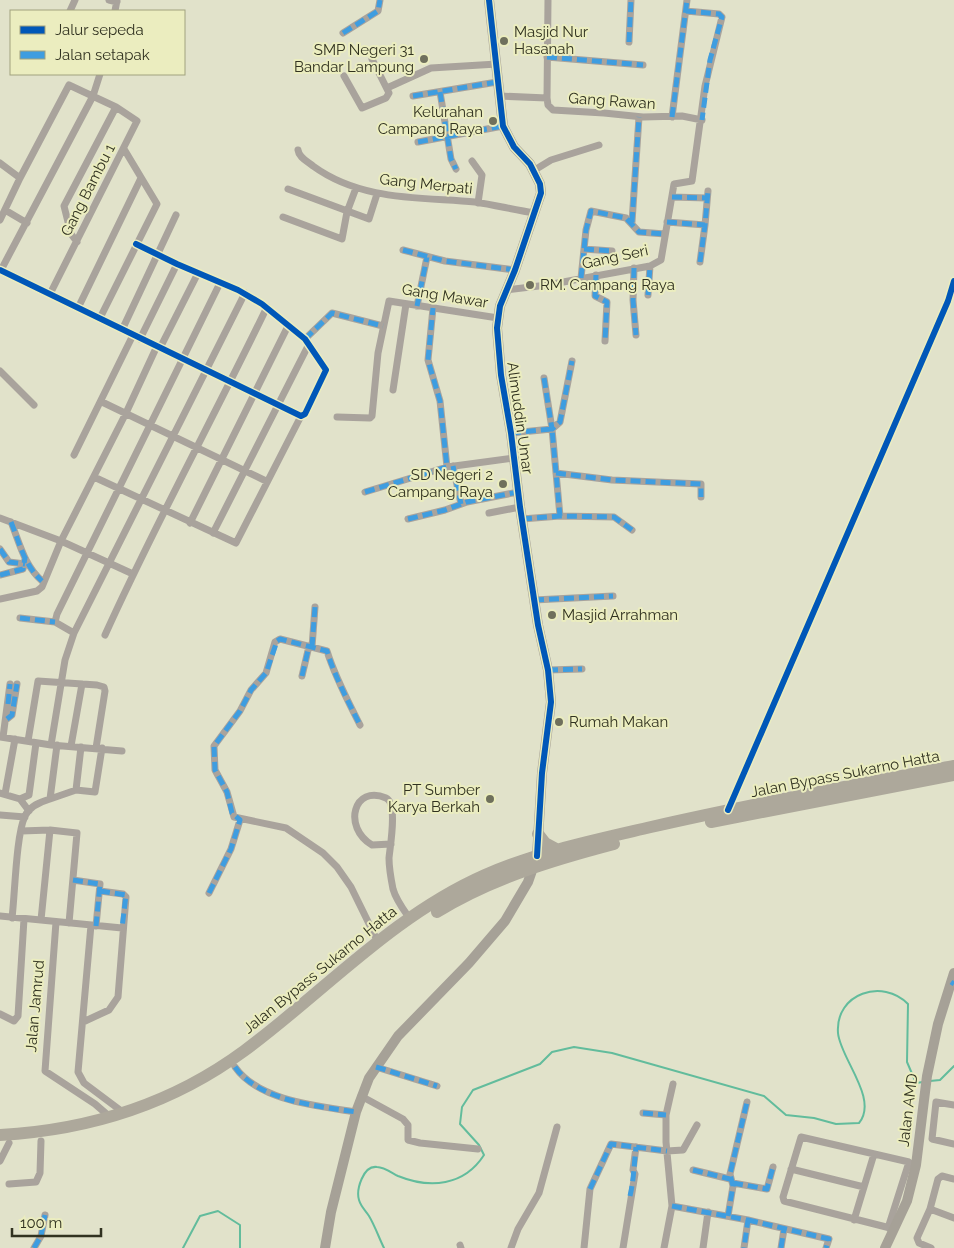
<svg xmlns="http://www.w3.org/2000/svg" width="954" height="1248" font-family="Raleway,sans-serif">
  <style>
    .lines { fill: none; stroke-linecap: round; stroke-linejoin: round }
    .stream { stroke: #62bc9c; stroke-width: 2 }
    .street { stroke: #a9a39c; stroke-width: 7 }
    .secondary { stroke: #a6a197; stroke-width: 10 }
    .highway { stroke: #ada89b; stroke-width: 12 }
    .quiet { stroke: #3e9de0; stroke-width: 5; stroke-dasharray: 10 5; stroke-linecap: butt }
    .cycleway-casing { stroke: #ebedbf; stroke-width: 9 }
    .cycleway { stroke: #0057b8; stroke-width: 6 }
    .poi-dot { fill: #6f705c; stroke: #ebedbf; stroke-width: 2 }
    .labels { text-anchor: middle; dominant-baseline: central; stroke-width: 4; stroke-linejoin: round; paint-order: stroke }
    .poi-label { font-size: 15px; fill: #313220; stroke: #ebedbf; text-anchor: start }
    .street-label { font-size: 15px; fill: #313220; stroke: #ebedbf }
  </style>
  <rect width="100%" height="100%" fill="#e1e2ca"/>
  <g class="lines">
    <!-- stream -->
    <path class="stream" d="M930,1081L940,1080L954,1066
      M183,1248L200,1216L218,1211L240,1225V1248
      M384,1248C379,1238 375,1226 369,1216C366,1211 361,1207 359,1200C356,1190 363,1165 377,1167C384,1167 392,1173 398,1176C430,1189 464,1186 484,1155L479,1145L460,1124L462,1107L473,1090L540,1064L552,1052L574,1047L612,1053L764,1096L786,1115L814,1118L836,1124L859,1123C879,1099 840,1058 838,1033C835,993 883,978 908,1004L907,1062L916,1083L923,1082"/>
    <!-- street -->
    <path class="street" d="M109,0L117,2
      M70,11L75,0
      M115,11L117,0
      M343,33L378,11L380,0
      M629,42L631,0
      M547,57L643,65
      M344,76L362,108L386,98L389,93L372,59
      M387,88L431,68L497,64
      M440,92L451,159L456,169
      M413,96L497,82
      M499,96L547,98L548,105L553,110L604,113L643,117L682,116L702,120
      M547,98L548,0
      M672,117L687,0
      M418,142L503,126
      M298,150C299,158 307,161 313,166C361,201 419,197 475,202C495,205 515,210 535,213
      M472,161L482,175L478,203
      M0,163L20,178L0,220
      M533,171L551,160L599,145
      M20,178L69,85L116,107L137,121L50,294
      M288,189L369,219L377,194
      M672,197L707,198
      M5,210L27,223
      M283,217L342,239L347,212L356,188
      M632,222L639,117
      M667,222L705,225L708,191
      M77,242L71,234L64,206L116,107
      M584,249L612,251
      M403,250L445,261L515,270
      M700,262L705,225
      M634,268L633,300L636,335
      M0,270L301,416L305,414L326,370L305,339L262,304L238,290L177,264L136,244
      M1,270L93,96L100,74
      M596,275L595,296L607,302L605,341
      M581,278L586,230L591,211L626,218L639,232L665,234
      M506,290L547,285L650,266L661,260L674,184L692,181L705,86L722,17L719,14L686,11
      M648,295L650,266
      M417,306L427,257
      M78,308L141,178
      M433,308L428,360L440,401L447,467
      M100,318L157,204L124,149
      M122,330L176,215
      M140,339L177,264
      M305,339L332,313L383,326
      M160,348L198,273
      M0,371L34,405
      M544,378L552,429L560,422L572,361
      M393,390L406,304
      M102,402L266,481
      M337,417L370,418L372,416L378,353L389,301L498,318
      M511,433L552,429L560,516
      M74,455L133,335
      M453,466L461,504
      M556,473L612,480L701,484V497
      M94,477L236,543L301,416
      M365,492L447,467L514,458
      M489,513L520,507
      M0,518L61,541L133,574
      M408,519L445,510L467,502L518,492
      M522,519L560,516L614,517L632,530
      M11,522C20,544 24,565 42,581
      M190,523L288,326
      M213,533L309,344
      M0,549L9,562L25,564
      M0,575L23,569L25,559
      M0,599L37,591L42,587L61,541L126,413L157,346
      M534,600L613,596
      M20,618L55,622
      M74,633L55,622L57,614L220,283
      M105,635C155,524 214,417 267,307
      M312,647L315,607
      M548,670L582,669
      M302,676L309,646
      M7,719L12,715L17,684
      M360,725C348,701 335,677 327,651L280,639L275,642L266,673L251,690L240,711L214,746L215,770L227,792L234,817L286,828L323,853L337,867L351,887L378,942
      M0,737L51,745L122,751
      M3,737L10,684
      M28,741L38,681L97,685L104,687L105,691L96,748
      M51,745L65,660L74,633L245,293
      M71,746L82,684
      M76,790L81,747
      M0,793L20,799L29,811
      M5,794L15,739
      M20,799L29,795L36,743
      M50,799L76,790L95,792L102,748
      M728,810L948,301L954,281
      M0,815L25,817
      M21,831L50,830L77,833L69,923
      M391,844L372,845C342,827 354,784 386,798C398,803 390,847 389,858C389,868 391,879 393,889C396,900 403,909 410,919
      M73,880L100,884L96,926
      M209,893L231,849L240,820
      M0,916L122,928
      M12,918C15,894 16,835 25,816C30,806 40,802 50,799L57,745
      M41,920L50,830
      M56,922L45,1071L95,1104L110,1117
      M91,925L78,1072L84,1083L124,1113
      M0,1014L14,1021L18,1016L24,919
      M83,1022L109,1010L118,997L126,897L123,894L100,891
      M235,1067C259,1101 317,1106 356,1112
      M376,1067L437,1086
      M361,1096L403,1119L408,1125V1140L420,1143L478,1149
      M954,1105L936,1102L932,1139L954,1144
      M643,1113L666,1115
      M0,1161L9,1143
      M791,1169L864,1187
      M693,1170L730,1179
      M733,1183L767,1189L773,1167
      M9,1184L36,1182L40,1173L41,1141
      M672,1206L748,1220L744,1248
      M930,1209L954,1218
      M728,1216L733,1186L730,1174L747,1102
      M748,1220L829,1239L826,1248
      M854,1220L874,1154
      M888,1228L909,1162L801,1137L783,1197L784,1201L894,1229
      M460,1245L461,1248
      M34,1248L41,1236L45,1215
      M511,1248L518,1229L539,1193L557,1127
      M584,1248L590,1189L611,1144L667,1151L683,1150L697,1125
      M623,1248L635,1174L633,1170L636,1147
      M664,1248L672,1206L666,1142V1115L673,1084
      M703,1248L708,1212
      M781,1248L784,1229
      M931,1248L919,1243L917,1238L930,1209L938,1179L942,1176L954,1179"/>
    <!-- secondary -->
    <path class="secondary" d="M325,1248L331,1212L356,1112L369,1078L398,1036L469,963L505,921L528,882L537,856L542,773L551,702L548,670L538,625L520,507L511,433L501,375L497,328L500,306L515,270L541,193L540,184L530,164L514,147L503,126L489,0
      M885,1248L907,1201L916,1165L927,1076L938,1024L954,973"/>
    <!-- highway -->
    <path class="highway" d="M711,822L954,775
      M538,834L545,843L558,850
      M437,912C490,879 553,860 614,844
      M0,1135C89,1130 172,1104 244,1051C324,992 392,916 485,875C537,852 595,840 651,827C751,804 853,785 954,766"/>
    <!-- quiet -->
    <path class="quiet" d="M686,11L719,14L722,17L710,60L702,120
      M343,33L378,11L380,0
      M629,42L631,0
      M547,57L643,65
      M440,92L451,159L456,169
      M413,96L497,82
      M672,117L687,0
      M418,142L503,126
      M672,197L707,198
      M632,222L639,117
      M667,222L705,225L708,191
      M584,249L612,251
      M403,250L445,261L515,270
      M700,262L705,225
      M634,268L633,300L636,335
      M596,275L595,296L607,302L605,341
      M581,278L586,230L591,211L626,218L639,232L665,234
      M648,295L650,266
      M417,306L427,257
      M305,339L332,313L383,326
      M544,378L552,429L560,422L572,361
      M511,433L552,429L560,516
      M453,466L461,504
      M556,473L612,480L701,484V497
      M365,492L447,467L440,401L428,360L433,308
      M408,519L445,510L467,502L518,492
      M522,519L560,516L614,517L632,530
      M11,522C20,544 24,565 42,581
      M0,549L9,562L25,564
      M0,575L23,569L25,558
      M534,600L613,596
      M20,618L55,622
      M312,647L315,607
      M548,670L582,669
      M302,676L309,646
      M8,704L10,684
      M7,719L12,715L17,684
      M73,880L100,884L96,926
      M100,891L126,895L122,928
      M209,893L231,849L240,820L232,813L227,792L215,770L214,746L240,711L251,690L266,673L277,641L280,639L327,651C335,677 348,701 360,725
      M951,982L954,984
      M235,1067C259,1101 317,1106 356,1112
      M376,1067L437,1086
      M643,1113L666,1115
      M693,1170L730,1179
      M733,1183L767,1189L773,1167
      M590,1189L611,1144L667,1151
      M630,1196C634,1179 634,1164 636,1147
      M672,1206L748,1220L744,1248
      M728,1216L733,1186L730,1174L747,1102
      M748,1220L829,1239L826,1248
      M34,1248L41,1236L45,1215
      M781,1248L784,1229"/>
    <!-- cycleway casing -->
    <g class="cycleway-casing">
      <path id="cycleway" d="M489,0L503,126L514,147L530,164L540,184L541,193L515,270L500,306L497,328L501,375L511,433L520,507L538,625L548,670L551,702L542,773L537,856
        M0,270L301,416L305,414L326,370L305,339L262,304L238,290L177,264L136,244
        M728,810L948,301L954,281"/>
    </g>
    <!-- cycleway -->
    <use href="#cycleway" class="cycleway"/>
  </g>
  <!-- markers -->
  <g class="poi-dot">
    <circle cx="504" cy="41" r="5"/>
    <circle cx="424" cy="59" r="5"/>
    <circle cx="493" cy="121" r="5"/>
    <circle cx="530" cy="285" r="5"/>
    <circle cx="503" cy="484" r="5"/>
    <circle cx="552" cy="615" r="5"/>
    <circle cx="559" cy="722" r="5"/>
    <circle cx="490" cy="799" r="5"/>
  </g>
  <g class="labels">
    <!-- poi labels -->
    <g class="poi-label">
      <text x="514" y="32">Masjid Nur<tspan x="514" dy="17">Hasanah</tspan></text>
      <text x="414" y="50" text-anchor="end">SMP Negeri 31<tspan x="414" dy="17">Bandar Lampung</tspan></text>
      <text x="483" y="112" text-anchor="end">Kelurahan<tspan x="483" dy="17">Campang Raya</tspan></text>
      <text x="540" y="285">RM. Campang Raya</text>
      <text x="493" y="475" text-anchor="end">SD Negeri 2<tspan x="493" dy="17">Campang Raya</tspan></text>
      <text x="562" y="615">Masjid Arrahman</text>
      <text x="569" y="722">Rumah Makan</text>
      <text x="480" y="790" text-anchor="end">PT Sumber<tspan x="480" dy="17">Karya Berkah</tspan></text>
    </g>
    <!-- street labels -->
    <g class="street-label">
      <text transform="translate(612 101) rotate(4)">Gang Rawan</text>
      <text transform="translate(426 184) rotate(6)">Gang Merpati</text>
      <text transform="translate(88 190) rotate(-63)">Gang Bambu 1</text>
      <text transform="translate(615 257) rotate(-12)">Gang Seri</text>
      <text transform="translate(445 296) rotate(9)">Gang Mawar</text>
      <text transform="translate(520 418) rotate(82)">Alimuddin Umar</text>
      <text transform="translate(845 774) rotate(-11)">Jalan Bypass Sukarno Hatta</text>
      <text transform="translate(320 970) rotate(-39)">Jalan Bypass Sukarno Hatta</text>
      <text transform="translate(35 1006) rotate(-85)">Jalan Jamrud</text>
      <text transform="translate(908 1110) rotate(-83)">Jalan AMD</text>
    </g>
  </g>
  <!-- legend -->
  <rect x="10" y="10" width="175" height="65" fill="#ebedbf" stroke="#a1a27f"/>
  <rect x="20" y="26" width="25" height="8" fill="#0057b8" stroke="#a1a27f"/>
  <text x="55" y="35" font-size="15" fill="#313220">Jalur sepeda</text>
  <rect x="20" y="51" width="25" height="8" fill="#3e9de0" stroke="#a1a27f"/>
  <text x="55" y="60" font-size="15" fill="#313220">Jalan setapak</text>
  <!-- scale -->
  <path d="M12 1228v8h89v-8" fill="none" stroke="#313220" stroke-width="2.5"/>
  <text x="20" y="1228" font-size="15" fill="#313220" stroke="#ebedbf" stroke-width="4" paint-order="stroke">100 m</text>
</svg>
